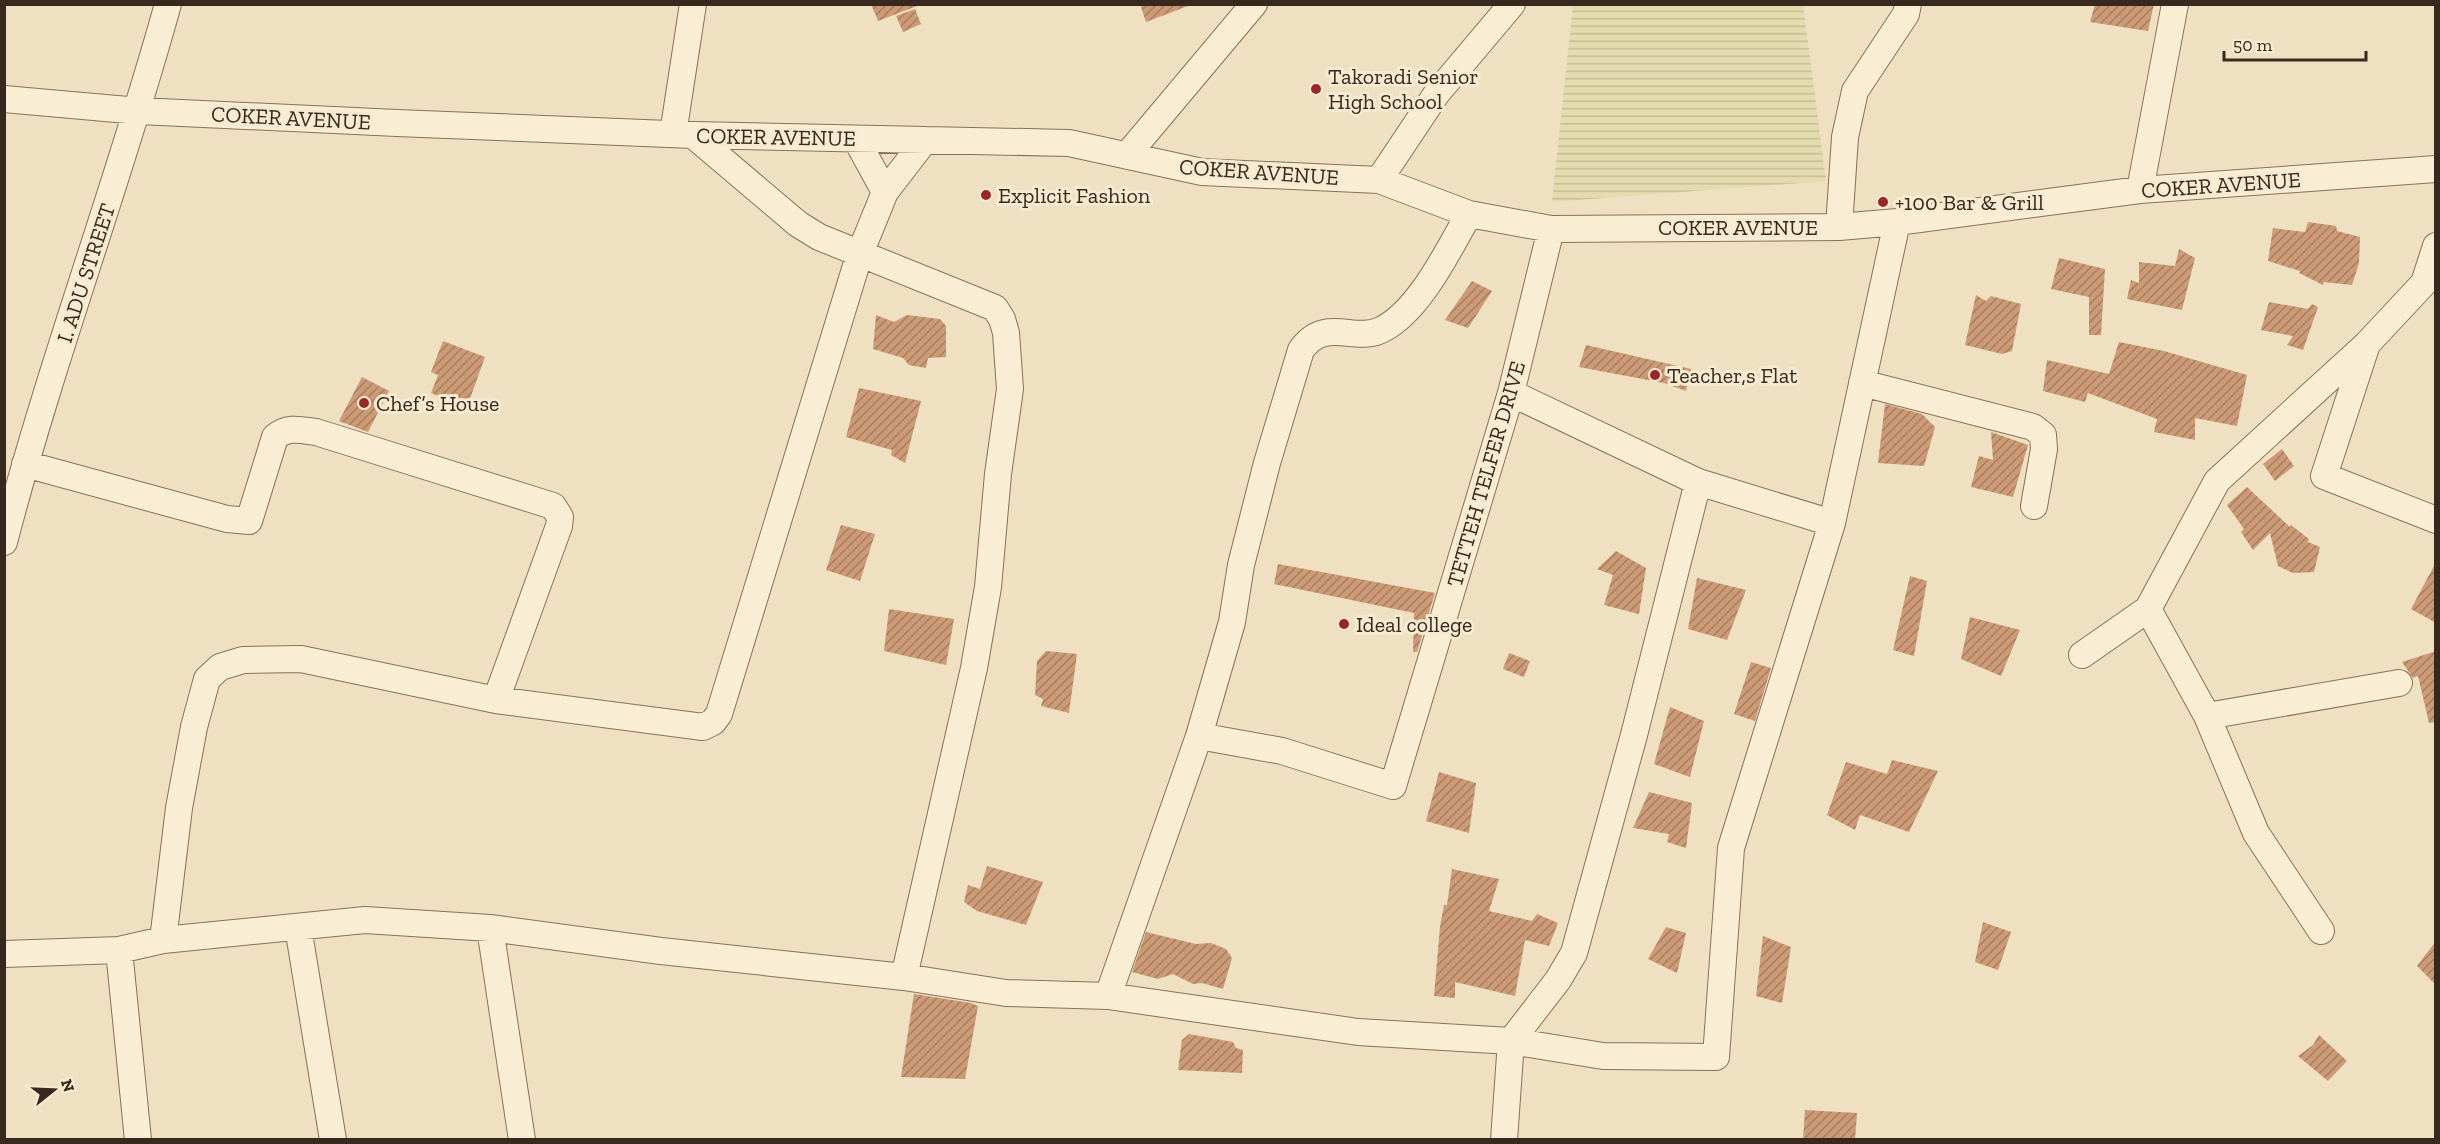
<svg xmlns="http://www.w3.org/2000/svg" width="2440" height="1144" font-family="'Zilla Slab',serif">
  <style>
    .farmland { fill: url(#farmland-rules) }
    .building { fill: url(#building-hatch) }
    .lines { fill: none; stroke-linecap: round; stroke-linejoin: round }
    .minor-casing { stroke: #887158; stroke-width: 28 }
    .minor { stroke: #f9eed4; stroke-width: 26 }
    .poi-dot { fill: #982728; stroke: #f6ebd0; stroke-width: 2 }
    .labels { text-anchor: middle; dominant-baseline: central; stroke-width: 6; stroke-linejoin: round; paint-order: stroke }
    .poi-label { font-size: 22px; fill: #37291d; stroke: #f6ebd0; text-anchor: start }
    .street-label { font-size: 22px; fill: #37291d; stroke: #f6ebd0 }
  </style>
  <defs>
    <pattern id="farmland-rules" width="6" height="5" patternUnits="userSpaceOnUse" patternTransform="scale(1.5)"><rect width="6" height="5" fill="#e4dbae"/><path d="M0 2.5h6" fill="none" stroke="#c4bc95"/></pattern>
    <pattern id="building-hatch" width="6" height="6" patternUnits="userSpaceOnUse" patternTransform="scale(1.5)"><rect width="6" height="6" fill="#cd9a76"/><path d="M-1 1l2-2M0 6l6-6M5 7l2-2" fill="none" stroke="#a77e60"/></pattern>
  </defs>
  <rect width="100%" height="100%" fill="#eee0c0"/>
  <!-- farmland -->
  <path class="farmland" d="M1573,5H1803L1826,181L1552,202Z"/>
  <!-- building -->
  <path class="building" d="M871,4H916L917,6L878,21Z
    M1140,4H1188V6L1146,22Z
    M2095,4H2154L2148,31L2090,22Z
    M915,9L921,24L903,32L896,16Z
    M2308,222L2336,226L2337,231L2360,237L2359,263L2352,285L2324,282L2323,285L2299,273L2300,271L2268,261L2273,228L2305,232Z
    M2179,249L2195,258L2182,310L2127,299L2131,280L2139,283V262L2175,266Z
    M2059,258L2105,269L2101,335H2089V297L2051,289Z
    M1472,281L1492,291L1468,328L1445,320Z
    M1976,295L1986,301L1991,296L2021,304L2012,351L2002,354L1965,345Z
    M2269,302L2308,309L2312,304L2318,307L2303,350L2287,345L2293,336L2261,330Z
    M876,315L894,322L907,315L940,319L946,326V357L928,358L926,368L909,365L903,358L873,349Z
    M443,341L485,357L467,407L431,393L438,375L431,372Z
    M2119,342L2164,351L2247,375L2237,426L2195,418V440L2154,432L2157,419L2088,393L2085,402L2043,391L2047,360L2109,374Z
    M1586,345L1691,369L1686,391L1664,383L1579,367Z
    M362,377L389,391L368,432L339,421Z
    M859,388L921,401L905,463L891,455L892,450L846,437Z
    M1885,404L1922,414L1935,427L1924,466L1878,463Z
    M1991,432L2028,445L2013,497L1971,487L1979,456L1993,460Z
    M2282,449L2294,466L2275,481L2263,464Z
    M2247,487L2290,527L2291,525L2309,539L2308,542L2320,547L2314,572L2293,573L2278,566L2270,533L2253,550L2241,532L2244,529L2227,505Z
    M841,525L875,534L860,581L826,570Z
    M1616,551L1646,568L1639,614L1604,605L1613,575L1597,569Z
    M2436,562V623L2411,609Z
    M1278,564L1435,593L1417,652H1413L1414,613L1274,584Z
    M1910,576L1927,581L1914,656L1893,650Z
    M1697,578L1746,590L1727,640L1688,629Z
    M889,609L954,619L946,665L884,651Z
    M1970,617L2020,630L2001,676L1961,659Z
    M1046,651L1077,654L1069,713L1041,706L1043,699L1035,695L1037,661Z
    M2436,651V722L2429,723L2418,676L2413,678L2402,662Z
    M1509,653L1530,661L1524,677L1503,669Z
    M1751,662L1771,668L1755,721L1734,714Z
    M1670,707L1704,721L1690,777L1654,764Z
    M1892,760L1938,771L1909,832L1860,815L1855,830L1827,815L1846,762L1887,774Z
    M1439,772L1476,783L1469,833L1426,821Z
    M1649,792L1692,803L1686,848L1667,842L1669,834L1633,828Z
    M987,866L1043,882L1026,925L977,911L964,902L968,885L980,889Z
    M1452,869L1499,879L1489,911L1532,921L1537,914L1558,923L1549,946L1525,940L1515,996L1455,982V998L1434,996L1440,927L1444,905H1447Z
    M1983,922L2011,932L1998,970L1975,962Z
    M1666,927L1686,933L1677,973L1648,959Z
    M1146,932L1196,944L1211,943L1226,949L1232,958L1223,989L1202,983L1193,984L1173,974L1158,979L1132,972Z
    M1763,936L1791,947L1782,1003L1756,996Z
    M2436,941V985L2417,966Z
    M914,994L971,1003L978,1006L965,1079L901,1077Z
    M1189,1034L1233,1042L1236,1048L1243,1050L1242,1073L1178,1070L1182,1040Z
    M2319,1035L2347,1061L2328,1081L2298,1056L2313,1045Z
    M1805,1110L1857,1113L1855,1140H1803Z"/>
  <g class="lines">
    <!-- minor casing -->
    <g class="minor-casing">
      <path id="minor" d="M4,99L139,111L397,123L693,135L1069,143L1202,172L1379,180L1469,214L1551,229L1839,227L1897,222L2140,190L2436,169
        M673,134L693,4
        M693,135L798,224L819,237L995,308L1002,319L1006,333L1010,389L998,474L988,587L974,668L904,977
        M856,139L885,192
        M1128,154L1254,4
        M1379,180L1437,93L1512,4
        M2140,190L2175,4
        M1839,227L1845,137L1855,91L1906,14L1908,4
        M2367,344L2324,476L2436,520
        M1862,383L2033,427L2043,435L2044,449L2034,506
        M25,464L227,519L249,521L275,437C288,426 301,430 316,432L553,506L560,517L559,526L496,700
        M1698,482L1832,523
        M4,542C51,361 118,185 168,4
        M2148,609L2207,716L2399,683
        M2082,655L2148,609L2217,481L2367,344L2424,283L2436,246
        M2207,716L2256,833L2321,931
        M1199,736L1232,622L1241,565L1267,463L1301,350C1325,316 1354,343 1381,330C1419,312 1449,249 1469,214
        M298,927L333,1140
        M490,928L522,1140
        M163,940L179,808L194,727L207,679L220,667L243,660L301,659L496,700L703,727L713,722L719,714L859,256L885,192L925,140
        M119,950L163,940L365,920L490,928L661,951L904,977L1006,993L1108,996L1358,1032L1511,1041L1603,1056L1716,1057L1731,848L1832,523L1897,222
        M4,954L119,950L138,1140
        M1108,996L1199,736L1282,751L1393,786L1511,393L1551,229
        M1504,1140L1511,1041L1558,980L1574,953L1634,735L1698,482L1511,393"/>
    </g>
    <!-- minor -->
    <use href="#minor" class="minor"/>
  </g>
  <!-- markers -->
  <g class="poi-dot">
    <circle cx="1316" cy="89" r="6"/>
    <circle cx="986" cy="195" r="6"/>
    <circle cx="1883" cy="202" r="6"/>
    <circle cx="1655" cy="375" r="6"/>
    <circle cx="364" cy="403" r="6"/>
    <circle cx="1344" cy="624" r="6"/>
  </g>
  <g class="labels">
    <!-- poi labels -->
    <g class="poi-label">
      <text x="1328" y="76">Takoradi Senior<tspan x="1328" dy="25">High School</tspan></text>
      <text x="998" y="195">Explicit Fashion</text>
      <text x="1895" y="202">+100 Bar &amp; Grill</text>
      <text x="1667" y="375">Teacher,s Flat</text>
      <text x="376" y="403">Chef’s House</text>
      <text x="1356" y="624">Ideal college</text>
    </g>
    <!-- street labels -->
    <g class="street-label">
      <text transform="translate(291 118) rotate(3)">COKER AVENUE</text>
      <text transform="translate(776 137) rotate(1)">COKER AVENUE</text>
      <text transform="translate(1259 172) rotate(4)">COKER AVENUE</text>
      <text transform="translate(2221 185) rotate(-4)">COKER AVENUE</text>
      <text x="1738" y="227">COKER AVENUE</text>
      <text transform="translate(86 273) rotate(-72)">I. ADU STREET</text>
      <text transform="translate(1486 474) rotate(-74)">TETTEH TELFER DRIVE</text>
    </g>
  </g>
  <!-- border -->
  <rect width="2440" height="1144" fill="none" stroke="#37291d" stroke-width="12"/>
  <!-- north arrow -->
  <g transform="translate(54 1090) rotate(72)" stroke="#f6ebd0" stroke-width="4.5" paint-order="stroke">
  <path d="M0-4.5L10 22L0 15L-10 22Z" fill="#37291d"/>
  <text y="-9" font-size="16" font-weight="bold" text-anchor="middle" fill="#37291d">N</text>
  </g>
  <!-- scale -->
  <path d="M2224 51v9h142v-9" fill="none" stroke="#37291d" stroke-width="3"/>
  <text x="2233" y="51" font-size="18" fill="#37291d" stroke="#f6ebd0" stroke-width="4.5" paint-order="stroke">50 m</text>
</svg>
